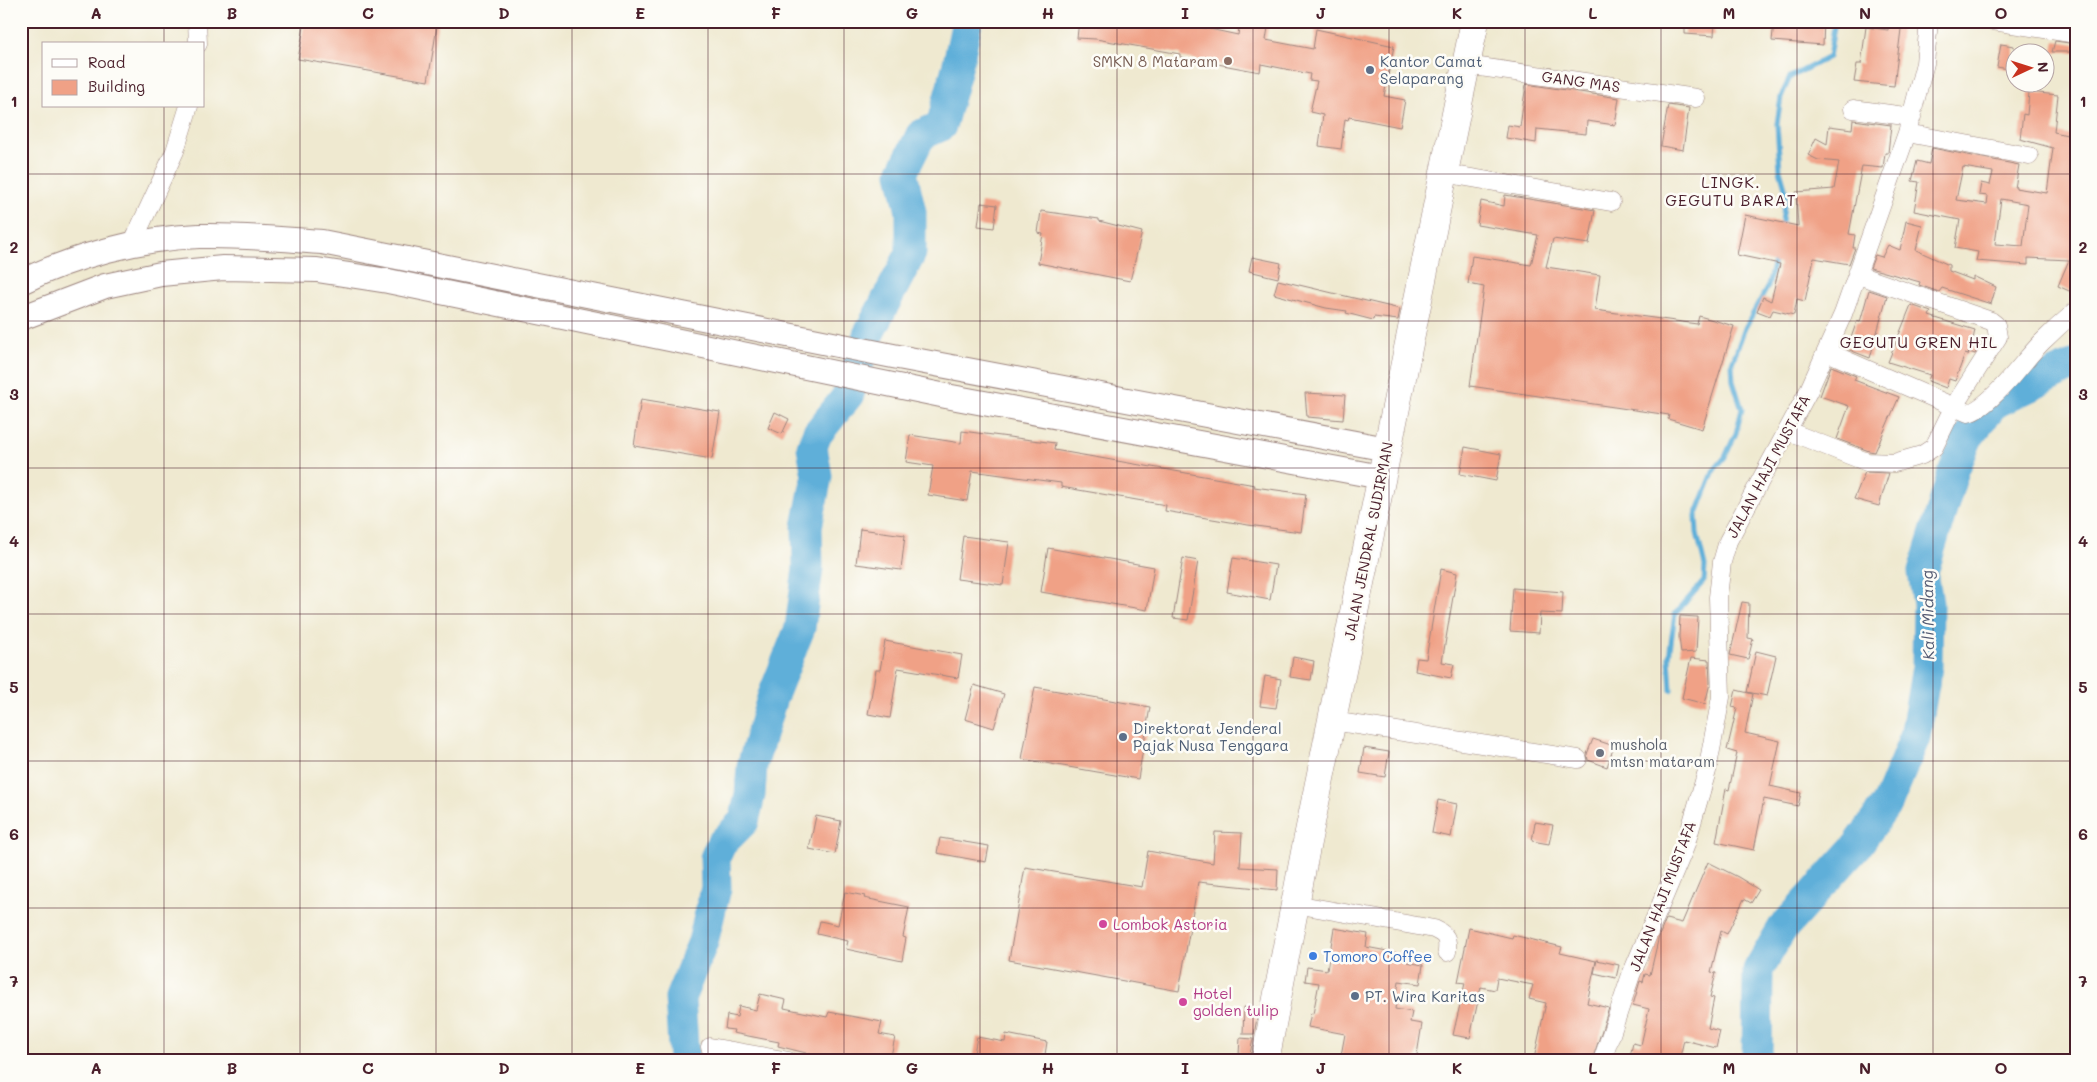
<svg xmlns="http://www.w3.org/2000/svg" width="2097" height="1082" font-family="Mali,sans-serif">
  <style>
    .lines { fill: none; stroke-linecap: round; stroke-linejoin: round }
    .stream { stroke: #5eafd9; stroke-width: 5 }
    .river { stroke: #5eafd9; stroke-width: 31 }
    .building { fill: #f0a186; fill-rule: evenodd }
    .street-casing { stroke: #9c847e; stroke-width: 19 }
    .secondary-casing { stroke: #9c847e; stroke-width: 26 }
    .highway-casing { stroke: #9c847e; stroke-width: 29 }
    .street { stroke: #fff; stroke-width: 18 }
    .secondary { stroke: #fff; stroke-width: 24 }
    .highway { stroke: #fff; stroke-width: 28 }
    .grid { fill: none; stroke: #4a1f2b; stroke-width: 1; stroke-opacity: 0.55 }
    .education-dot { fill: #8d6e63; stroke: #fdfcf7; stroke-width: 2 }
    .service-dot { fill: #5c6f8a; stroke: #fdfcf7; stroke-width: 2 }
    .worship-dot { fill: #6b7280; stroke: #fdfcf7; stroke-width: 2 }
    .hotel-dot { fill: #d1479c; stroke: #fdfcf7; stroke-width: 2 }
    .shop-dot { fill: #3f7fe0; stroke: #fdfcf7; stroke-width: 2 }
    .labels { text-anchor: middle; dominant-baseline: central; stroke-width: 5; stroke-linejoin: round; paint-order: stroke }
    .education-label { font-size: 15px; fill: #785e54; stroke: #fdfcf7; text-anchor: end }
    .service-label { font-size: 15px; fill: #4e5e75; stroke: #fdfcf7; text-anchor: start }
    .street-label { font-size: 15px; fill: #4a1f2b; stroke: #fdfcf7 }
    .worship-label { font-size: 15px; fill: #5b616d; stroke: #fdfcf7; text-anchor: start }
    .hotel-label { font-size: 15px; fill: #b23c85; stroke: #fdfcf7; text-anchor: start }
    .shop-label { font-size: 15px; fill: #366cbe; stroke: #fdfcf7; text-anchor: start }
    .neighbourhood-label { font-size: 16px; letter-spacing: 1px; fill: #4a1f2b; stroke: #fdfcf7 }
    .water-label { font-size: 16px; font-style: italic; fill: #525971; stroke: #fdfcf7 }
    .neatline { fill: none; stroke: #4a1f2b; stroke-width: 2 }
    .grid-label { font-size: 16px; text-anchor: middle; font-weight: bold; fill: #4a1f2b }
  </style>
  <rect width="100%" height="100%" fill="#fdfcf7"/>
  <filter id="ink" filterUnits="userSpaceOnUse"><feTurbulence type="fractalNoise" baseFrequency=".02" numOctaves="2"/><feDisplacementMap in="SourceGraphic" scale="10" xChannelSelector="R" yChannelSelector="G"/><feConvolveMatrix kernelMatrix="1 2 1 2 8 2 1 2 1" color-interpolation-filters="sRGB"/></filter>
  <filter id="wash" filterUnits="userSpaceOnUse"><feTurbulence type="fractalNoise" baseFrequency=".0096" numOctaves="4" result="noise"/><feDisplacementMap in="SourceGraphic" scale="20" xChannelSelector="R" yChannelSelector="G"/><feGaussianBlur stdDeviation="1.12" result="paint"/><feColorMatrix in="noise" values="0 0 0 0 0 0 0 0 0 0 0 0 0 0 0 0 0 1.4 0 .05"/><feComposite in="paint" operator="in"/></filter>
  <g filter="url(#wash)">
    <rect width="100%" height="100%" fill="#efe9d0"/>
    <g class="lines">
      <!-- stream -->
      <path class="stream" d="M1781,228L1786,191L1780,170L1777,124L1781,97L1790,77L1829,57L1835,21
        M1671,690L1669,657L1675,614L1704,581L1705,566L1697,533L1696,516L1714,470L1725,457L1736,433L1742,409L1733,381L1732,363L1745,328L1768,286L1775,256"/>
      <!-- river -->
      <path class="river" d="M684,1061L680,998L703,942L716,888L715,858L721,844L744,821L750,795L752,766L772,698L800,628L808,568L807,527L817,476L812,447L817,434L849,394L868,335L911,253V212L902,173L921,135L941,126L957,68L967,21
        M1757,1061L1758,970L1782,929L1857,846L1888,802L1915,737L1927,667L1928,604L1923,572L1954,470L1968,437L1995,403L2076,364"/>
    </g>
    <g id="blocks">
      <!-- building -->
      <path class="building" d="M305,21H438L428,81L298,59Z
        M1079,21H1146L1185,28L1186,24L1238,35L1240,21H1269L1266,40L1313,49L1316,29L1394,46L1384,96L1405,100L1400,127L1349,117L1348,120L1345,119L1341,149L1319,146L1323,115L1310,112L1317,81L1309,80L1310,74L1261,64L1260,72L1180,57V54L1096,39L1077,38Z
        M1685,21H1715L1714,36L1685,34Z
        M1774,21H1824L1823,45L1772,41Z
        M1889,21H1902L1894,86L1854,82L1857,64H1861L1866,27L1888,30Z
        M2055,41L2076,44V52H2052Z
        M2001,44L2014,46V70L1997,67Z
        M1526,84L1619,98L1615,125L1587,121L1586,134L1537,129L1536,143L1506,138L1508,125L1520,127Z
        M2029,92L2058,95L2054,132L2076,137L2070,162L2076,165V294L2058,286L2069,260L2028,258V265L1976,261L1978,252L1955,248L1960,220L1914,211L1919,182L1912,181L1917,161L1929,164L1932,148L2019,165L2015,188L2047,193L2053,148L2020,139L2023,114L2027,115ZM1963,167L1993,172L1990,185L1981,183L1979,195L1988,196L1987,204L1956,200ZM2001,199L2028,204L2023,246L1995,244Z
        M1668,105L1689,108L1683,150L1661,146Z
        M1853,120L1891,125L1888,153H1885L1883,168L1862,166L1849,234L1855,235L1853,248H1855L1849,264L1814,258L1805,301L1797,299L1794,315L1773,310L1770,316L1757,311L1763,297L1771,301L1780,264L1737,255L1745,215L1798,226L1796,192L1834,189L1839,162L1818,160L1808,155L1816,138L1827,144L1829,126L1852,129Z
        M1505,195L1595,210L1589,244L1553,239L1546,267L1600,275L1595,310L1697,324L1699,316L1734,326L1702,429L1668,419L1669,415L1470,386L1484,287L1468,284L1472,256L1531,265L1538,235L1477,225L1481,201L1504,206Z
        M981,203L997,205L994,228L978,226Z
        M1041,211L1099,219V221L1142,232L1130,281L1038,263L1043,234L1038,233Z
        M1906,221L1922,225L1916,250L1949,265V271L1973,280V276L1996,287L1991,304L1942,288L1939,292L1919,285L1920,282L1870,268L1875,255L1882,257L1888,245L1900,250Z
        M1252,257L1281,263L1278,278L1249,271Z
        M1278,280L1400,309L1398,320L1374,317L1373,320L1346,313L1347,311L1326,308L1274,294Z
        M1869,290L1887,296L1870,358L1847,349L1857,321L1860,322Z
        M1911,305L1931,312L1929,316L1975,330L1973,339L1982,342L1975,354L1969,352L1968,355L1965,354L1955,381L1949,379L1946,388L1928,381L1930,375L1888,362Z
        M1831,366L1856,376L1854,380L1899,397L1875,452L1869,451L1837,439L1849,406L1820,396Z
        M1305,393L1345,395L1343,420L1307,417Z
        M641,399L720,412L712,459L634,446Z
        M775,412L789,419L782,434L768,428Z
        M962,431L1055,443L1054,450L1255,485L1254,487L1306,494L1301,532L1248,525L1165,511L1166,505L1061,487V483L972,471L967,501L928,495L933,466L906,462L910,435L961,443Z
        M1465,447L1501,454L1496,481L1460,474Z
        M1865,472L1889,473L1879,506L1854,499Z
        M860,529L905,535L901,570L856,564Z
        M963,536L1009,542L1003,585L957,579Z
        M1048,548L1154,567L1147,610L1041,592Z
        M1183,558L1198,561L1188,620L1173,618Z
        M1233,558L1276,565L1270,600L1227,592Z
        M1441,569L1457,573L1442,662L1454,664L1451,678L1415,671L1417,658L1426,659Z
        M1513,588L1563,592L1562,614L1540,613L1539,633L1510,631Z
        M1742,602L1749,603L1748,638L1753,639L1748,659L1730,655Z
        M1680,616L1698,617L1696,652L1681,653L1679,637Z
        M885,641L962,655L958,678L898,668L890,718L868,714L876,670H880Z
        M1756,651L1776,656L1767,696L1747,692Z
        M1293,657L1314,661L1311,680L1290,677Z
        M1691,658L1709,660L1710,683L1705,704L1682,698Z
        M1265,676L1281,679L1276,708L1260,706Z
        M974,685L1004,694L994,728L965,719Z
        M1035,687L1150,707L1138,779L1022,759Z
        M1736,690L1753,694L1745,733L1780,741L1770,786L1801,793L1798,806L1764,799L1754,850L1716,842L1726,789L1729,790L1737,753L1727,750L1737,708L1732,707Z
        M1593,739L1614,746L1607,767L1588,760L1587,754Z
        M1364,748L1389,752L1385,777L1360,773Z
        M1438,800L1457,804L1451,837L1432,833Z
        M816,816L841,821L835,854L809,849Z
        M1535,822L1553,825L1549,844L1532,841Z
        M1215,832L1242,833L1240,867L1278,869L1277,890L1198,882L1179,991L1009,960L1025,867L1142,887L1148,851L1213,863Z
        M940,838L989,846L986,862L937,853Z
        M1708,862L1738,877L1759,890L1751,903L1744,899L1727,934L1721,931L1711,972L1716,973L1710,997L1714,998L1708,1028L1720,1031L1716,1048L1684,1040L1679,1061H1629L1633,1043L1641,1045L1649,1009L1633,1005L1640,981L1643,982L1645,974L1650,975L1659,936L1666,919L1682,923Z
        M845,892L865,896L864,898L909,907L903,937L906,938L902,961L846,949L848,941L817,934L820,921L838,925Z
        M1334,928L1368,934L1366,947L1408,955L1407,962L1423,965L1420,984L1399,981L1395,1009L1412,1012L1410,1022L1422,1024L1416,1061H1340L1345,1034L1308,1027L1311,1013L1313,1014L1319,983L1305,981L1307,967L1327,970Z
        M1469,928L1512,938L1513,935L1562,947L1560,953L1596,961L1587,1003L1609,1008L1592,1061L1534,1059L1546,1003L1529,999L1533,985L1497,978L1495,990L1481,987L1470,1038L1453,1035L1465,983L1458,982Z
        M1597,960L1619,965L1616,978L1594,973Z
        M760,994L786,1000L784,1008L827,1017L829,1012L882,1022L879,1034L895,1037L890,1061H841L818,1056L778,1046L779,1042L733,1033L734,1030L725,1029L727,1015L737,1017L739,1006L756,1010Z
        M1244,1007L1259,1008L1254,1034H1243Z
        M1006,1034L1047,1042L1044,1061H983L973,1059L977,1037L1005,1042Z
        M1240,1038L1253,1039L1250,1055L1239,1054Z"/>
    </g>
  </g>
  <g filter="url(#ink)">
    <use href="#blocks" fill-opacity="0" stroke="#9c847e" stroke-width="1"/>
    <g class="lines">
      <!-- street casing -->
      <g class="street-casing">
        <path id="street" d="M197,21L198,44
          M1993,21L2076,34
          M1466,65L1696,98
          M1853,109L1912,117
          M1907,133L2029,156
          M1443,173L1611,202
          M131,246L175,151L189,106
          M1827,352L1968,413C1990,408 2024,360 2041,343C2052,332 2064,321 2076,311
          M1788,431L1867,462L1894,463L1922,455L1934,447L1954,406L1998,337L1996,325L1991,321L1858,275
          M1332,721L1578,759
          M1295,904L1434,929C1447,935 1448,939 1447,952
          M710,1047L789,1061
          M1602,1061L1631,975L1685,847L1707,771L1721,697L1718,597L1722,562L1728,541L1808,392L1843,314L1907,133L1925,63L1929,21"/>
      </g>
      <!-- secondary casing -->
      <g class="secondary-casing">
        <path id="secondary" d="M21,282C74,256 140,238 199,236C240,235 281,239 322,242L893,356L1387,449
          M21,318L105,286L161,274L223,268L317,270L388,281L946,396L1381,477"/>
      </g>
      <!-- highway casing -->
      <g class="highway-casing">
        <path id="highway" d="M1265,1061L1307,842L1475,21"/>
      </g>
      <!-- street -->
      <use href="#street" class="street"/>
      <!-- secondary -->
      <use href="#secondary" class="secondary"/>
      <!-- highway -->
      <use href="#highway" class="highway"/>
    </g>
  </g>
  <!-- grid -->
  <path class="grid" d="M164,21V44M300,21V1061M436,21V1061M572,21V1061M708,21V1061M844,21V1061M980,21V1061M1117,21V1061M1253,21V1061M1389,21V1061M1525,21V1061M1661,21V1061M1797,21V1061M1933,21V1061M164,106V1061M21,174H2076M21,321H2076M21,468H2076M21,614H2076M21,761H2076M21,908H2076"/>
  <!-- markers -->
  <circle class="education-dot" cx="1228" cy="61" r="5"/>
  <g class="service-dot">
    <circle cx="1370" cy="70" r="5"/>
    <circle cx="1123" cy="737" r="5"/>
    <circle cx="1355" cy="996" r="5"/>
  </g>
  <circle class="worship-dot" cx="1600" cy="753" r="5"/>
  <g class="hotel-dot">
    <circle cx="1103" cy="924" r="5"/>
    <circle cx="1183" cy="1002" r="5"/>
  </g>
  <circle class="shop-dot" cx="1313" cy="956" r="5"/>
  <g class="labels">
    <!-- education labels -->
    <g class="education-label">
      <text x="1218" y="61">SMKN 8 Mataram</text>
    </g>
    <!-- service labels -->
    <g class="service-label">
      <text x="1380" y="61">Kantor Camat<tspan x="1380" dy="17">Selaparang</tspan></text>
      <text x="1133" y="728">Direktorat Jenderal<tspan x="1133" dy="17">Pajak Nusa Tenggara</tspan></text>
      <text x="1365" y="996">PT. Wira Karitas</text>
    </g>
    <!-- street labels -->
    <g class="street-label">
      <text transform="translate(1581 81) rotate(8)">GANG MAS</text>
      <text transform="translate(1768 466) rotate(-62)">JALAN HAJI MUSTAFA</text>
      <text transform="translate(1368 541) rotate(-79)">JALAN JENDRAL SUDIRMAN</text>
      <text transform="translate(1662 896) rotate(-69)">JALAN HAJI MUSTAFA</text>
    </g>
    <!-- worship labels -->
    <g class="worship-label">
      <text x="1610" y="744">mushola<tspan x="1610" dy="17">mtsn mataram</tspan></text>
    </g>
    <!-- hotel labels -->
    <g class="hotel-label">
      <text x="1113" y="924">Lombok Astoria</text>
      <text x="1193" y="993">Hotel<tspan x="1193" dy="17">golden tulip</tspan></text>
    </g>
    <!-- shop labels -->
    <g class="shop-label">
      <text x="1323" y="956">Tomoro Coffee</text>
    </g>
    <!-- neighbourhood labels -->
    <g class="neighbourhood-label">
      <text x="1731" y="181">LINGK.<tspan x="1731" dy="18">GEGUTU BARAT</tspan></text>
      <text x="1919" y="341">GEGUTU GREN HIL</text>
    </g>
    <!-- water labels -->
    <g class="water-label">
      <text transform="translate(1927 615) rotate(-91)">Kali Midang</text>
    </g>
  </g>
  <!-- margin -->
  <rect width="2097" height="1082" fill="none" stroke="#fdfcf7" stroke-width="55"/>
  <!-- legend -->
  <rect x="42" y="42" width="162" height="65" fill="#fdfcf7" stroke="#b5a4a5"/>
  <rect x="52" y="59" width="25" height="8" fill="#ffffff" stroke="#b5a4a5"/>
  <text x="88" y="68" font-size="15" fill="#4a1f2b">Road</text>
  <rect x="52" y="80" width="25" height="15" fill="#f0a186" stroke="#b5a4a5"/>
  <text x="88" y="92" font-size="15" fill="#4a1f2b">Building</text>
  <!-- north arrow -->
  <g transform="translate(2030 68) rotate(86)"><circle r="24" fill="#fdfcf7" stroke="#b5a4a5"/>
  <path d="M0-4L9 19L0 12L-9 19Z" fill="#c8321e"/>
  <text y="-8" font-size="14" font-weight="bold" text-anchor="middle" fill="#4a1f2b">N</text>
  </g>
  <rect x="28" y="28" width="2042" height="1026" class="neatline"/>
  <g class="grid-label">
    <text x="96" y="19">A</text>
    <text x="232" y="19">B</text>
    <text x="368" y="19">C</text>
    <text x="504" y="19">D</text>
    <text x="640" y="19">E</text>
    <text x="776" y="19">F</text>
    <text x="912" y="19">G</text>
    <text x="1048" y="19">H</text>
    <text x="1185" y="19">I</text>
    <text x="1321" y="19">J</text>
    <text x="1457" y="19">K</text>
    <text x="1593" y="19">L</text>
    <text x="1729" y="19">M</text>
    <text x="1865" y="19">N</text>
    <text x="2001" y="19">O</text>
    <text x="14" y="107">1</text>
    <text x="2083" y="107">1</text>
    <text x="14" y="253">2</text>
    <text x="2083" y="253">2</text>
    <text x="14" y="400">3</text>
    <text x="2083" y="400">3</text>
    <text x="14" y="547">4</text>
    <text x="2083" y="547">4</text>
    <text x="14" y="693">5</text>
    <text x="2083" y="693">5</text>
    <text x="14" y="840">6</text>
    <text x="2083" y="840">6</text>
    <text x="14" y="987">7</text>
    <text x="2083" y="987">7</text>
    <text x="96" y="1074">A</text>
    <text x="232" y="1074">B</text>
    <text x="368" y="1074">C</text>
    <text x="504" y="1074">D</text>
    <text x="640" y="1074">E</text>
    <text x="776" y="1074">F</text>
    <text x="912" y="1074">G</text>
    <text x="1048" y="1074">H</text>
    <text x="1185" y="1074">I</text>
    <text x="1321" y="1074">J</text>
    <text x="1457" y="1074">K</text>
    <text x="1593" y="1074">L</text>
    <text x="1729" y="1074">M</text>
    <text x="1865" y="1074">N</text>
    <text x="2001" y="1074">O</text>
  </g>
</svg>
